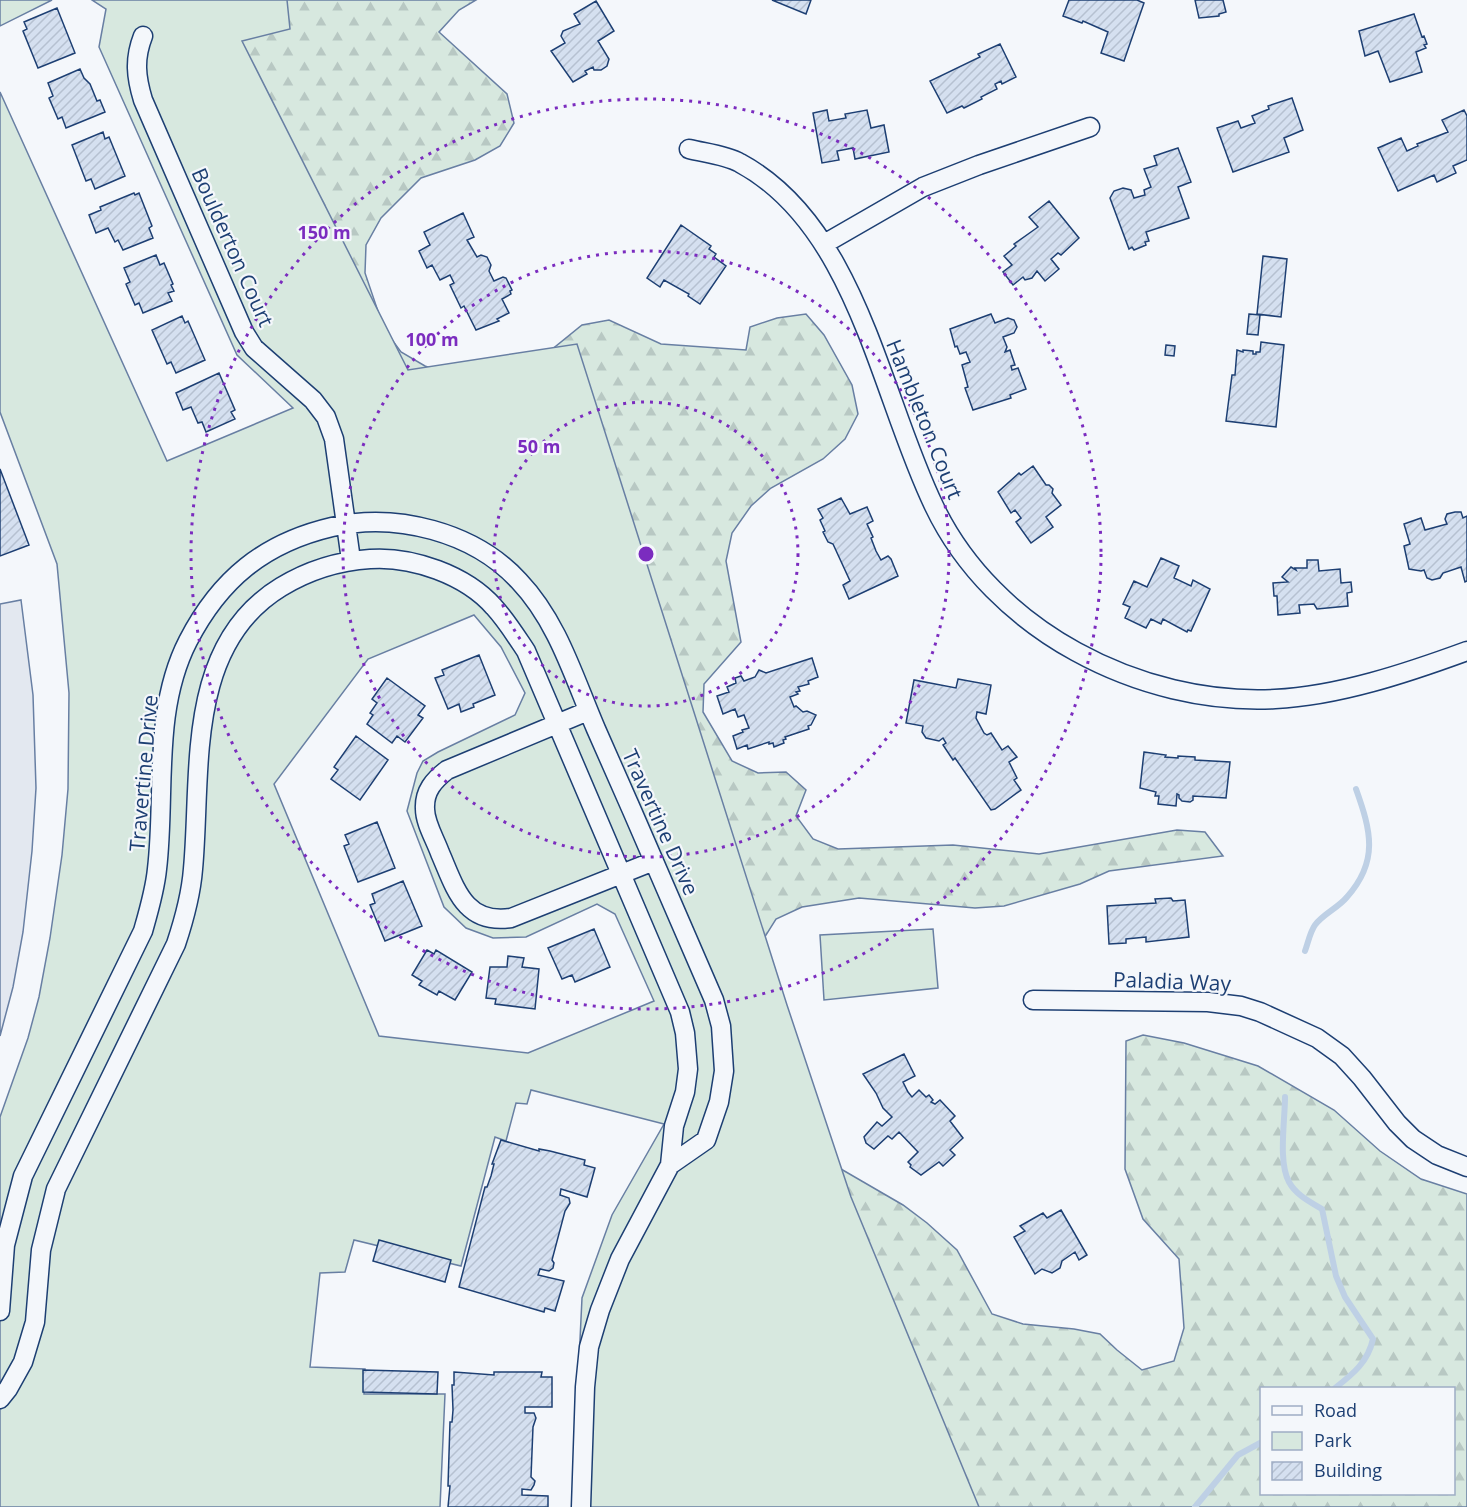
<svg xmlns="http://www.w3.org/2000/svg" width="1467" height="1507" font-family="'Open Sans',sans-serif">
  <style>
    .forest { fill: url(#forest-firs); stroke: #687fa3; stroke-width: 1.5; fill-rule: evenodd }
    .green { fill: #d7e8df; stroke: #687fa3; stroke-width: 1.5; fill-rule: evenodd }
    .parking { fill: #e3e8f0; stroke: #687fa3; stroke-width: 1.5 }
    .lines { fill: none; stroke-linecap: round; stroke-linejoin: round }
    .stream { stroke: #bed0e5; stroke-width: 6 }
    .building { fill: url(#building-hatch); stroke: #1d3f73; stroke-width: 1.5 }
    .minor-casing { stroke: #1d3f73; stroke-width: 21 }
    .minor { stroke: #f4f7fb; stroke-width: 18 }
    .ring { fill: none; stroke: #7b2cbf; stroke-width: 3; stroke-dasharray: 3 6 }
    .labels { text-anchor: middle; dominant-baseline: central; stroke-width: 4.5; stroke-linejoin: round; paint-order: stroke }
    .street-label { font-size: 21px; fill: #1d3f73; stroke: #f4f7fb }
    .centre { fill: #7b2cbf; stroke: #f4f7fb; stroke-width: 3 }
    .ring-label { font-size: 18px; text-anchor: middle; font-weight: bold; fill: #7b2cbf; stroke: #f4f7fb; stroke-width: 4.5; stroke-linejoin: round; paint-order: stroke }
  </style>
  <defs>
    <pattern id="forest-firs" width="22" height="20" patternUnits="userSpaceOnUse" patternTransform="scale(1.5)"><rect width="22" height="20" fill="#d7e8df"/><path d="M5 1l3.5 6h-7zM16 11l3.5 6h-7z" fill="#b8c8c3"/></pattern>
    <pattern id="building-hatch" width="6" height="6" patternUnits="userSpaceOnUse" patternTransform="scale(1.5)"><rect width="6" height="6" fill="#d5e0f0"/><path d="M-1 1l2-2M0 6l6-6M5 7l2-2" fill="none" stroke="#b6c1d1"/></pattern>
  </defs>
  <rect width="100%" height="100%" fill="#f4f7fb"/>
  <!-- forest -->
  <path class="forest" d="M207,0H476L459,10L439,32L507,94L514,123L500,146L475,160L421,178L381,218L366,245L365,273L384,329L401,352L425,366L453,377L535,363L582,325L609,320L661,344L746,350L750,327L777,318L806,314L824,335L852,385L858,414L845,439L823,459L771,488L751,506L732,533L726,561L741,642L704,684L703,712L732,761L758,773L786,772L806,790L796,816L813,839L838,849L953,845L1039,854L1177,830L1205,832L1223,856L1109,871L1080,884L1004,906L975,908L859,898L802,907L776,919L761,943L747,1019L407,491Z
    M1143,1035L1184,1043L1258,1066L1334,1110L1380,1151L1421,1179L1467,1194V1507H691L839,1181L841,1169L903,1205L927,1223L957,1250L992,1314L1023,1324L1074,1329L1100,1334L1117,1350L1142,1370L1174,1361L1184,1328L1179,1259L1143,1219L1125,1169L1126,1041ZM1262,1388H1454V1494H1262Z"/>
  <!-- green -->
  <path class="green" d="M0,0H52L0,26Z
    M92,0H287L290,29L242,41L408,370L577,344L787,1005L851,1197L979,1507H572L582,1298L612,1215L664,1124L531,1090L527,1104L516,1103L506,1141L495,1137L461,1266L354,1240L345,1272L320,1273L310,1367L365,1369L364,1394H445L440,1507H0V1117L28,1038L39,997L50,938L62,855L68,789L69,693L57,564L0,412V92L167,461L293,408L237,355L99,47L106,9ZM474,615L501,647L525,693L515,715L438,752L423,761L417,773L407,811L444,907L466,928L493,938L526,937L597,904L615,914L654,1001L528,1053L379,1036L274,784L368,659Z
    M933,929L938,988L824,1000L820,935Z"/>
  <!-- parking -->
  <path class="parking" d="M21,600L33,695L36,788L32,851L23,932L13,987L0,1036V604Z"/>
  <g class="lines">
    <!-- stream -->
    <path class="stream" d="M1305,951C1308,943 1310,932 1315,925C1323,914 1338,908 1347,897C1379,861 1371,831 1356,789
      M1285,1097C1285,1121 1278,1162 1289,1182C1296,1195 1310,1202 1322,1209L1336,1276L1345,1297L1373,1339C1368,1362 1353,1374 1335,1388
      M1195,1507L1238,1455L1262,1442"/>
  </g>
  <!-- building -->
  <path class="building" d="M772,0H811L806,14Z
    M1069,0H1137L1144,3L1124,61L1101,53L1108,32L1083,21L1082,23L1063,16Z
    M1195,0H1223L1226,12L1219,14V16L1199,18Z
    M596,1L614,31L598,41L609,59L607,66L601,70H594L593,67L585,71L587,74L573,82L551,51L565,43L561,36L563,31L580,24L574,14Z
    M57,8L75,53L38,68L23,31L27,29L24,22Z
    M1414,14L1422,37L1424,36L1427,44L1424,45L1426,48L1416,52L1422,72L1390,82L1378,51L1365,56L1359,31Z
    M1000,44L1016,77L1002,84L1001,81L995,84L997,89L981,97L982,99L964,108L962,106L947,113L930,81L980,57L978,54Z
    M80,69L84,78L90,84L97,101L100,100L105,112L66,128L62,117L58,119L49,98L53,96L48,83Z
    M1292,98L1303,130L1284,138L1289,152L1233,172L1217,128L1238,121L1241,128L1255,123L1252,116L1269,109L1268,106Z
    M827,110L829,121L846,118L845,114L867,110L871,128L884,125L889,152L855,159L853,148L837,151L839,160L822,163L813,113Z
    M1464,110L1467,116V160L1453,166L1456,173L1437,182L1434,175L1398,191L1378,148L1401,138L1407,151L1418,146L1417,144L1448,132L1442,120Z
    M103,132L105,139L109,137L125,176L95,189L91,179L86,181L72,145Z
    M1178,148L1191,182L1178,187L1189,218L1146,232L1149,241L1145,242L1146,245L1134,250L1132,247L1129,249L1110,198L1114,191L1123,188L1131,190L1134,198L1145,195L1144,190L1151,187L1144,169L1157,165L1154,156Z
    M134,193L135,195L139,193L152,226L149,228L153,238L123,250L118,240L115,242L108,228L96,233L89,215L101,210L100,207Z
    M1049,201L1079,238L1061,255L1058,253L1051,259L1059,269L1045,281L1037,271L1032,278L1025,280L1023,277L1013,285L1003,272L1012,265L1004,256L1016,246L1014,244L1038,227L1029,217Z
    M463,213L474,237L467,240L477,257L481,255L487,257L491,265L489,271L494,281L503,277L506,278L512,290L510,291L511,294L502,299L509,313L497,319L499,321L476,330L464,306L461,308L450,285L454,283L450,275L440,280L432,265L427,268L419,251L430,245L424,232Z
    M681,225L711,246L709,249L716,254L714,257L726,266L700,304L688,296L689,294L664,280L660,287L647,278Z
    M156,255L160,265L164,263L173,284L171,285L174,291L168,293L172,301L143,313L139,303L135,305L126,284L130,282L124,268Z
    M1263,256L1287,259L1281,317L1257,314Z
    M991,314L995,323L1008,318L1014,320L1017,327L1014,333L1003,337L1007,347L1005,352L1010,350L1015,365L1011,366L1012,370L1018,368L1026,389L1010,395L1011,398L973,410L965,388L968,387L962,365L970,362L966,352L960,354L957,346L955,347L950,329Z
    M1249,314L1260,315L1258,335L1247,334Z
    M182,316L185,323L188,321L205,360L176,373L171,362L167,364L152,330Z
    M1261,342L1284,345L1276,427L1226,421L1232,375H1235L1237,350L1243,352V350L1253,351V354H1256V352H1260Z
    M1166,345L1175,346L1174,356L1165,355Z
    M219,373L235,410L231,412L235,419L206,432L202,422L198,423L191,407L183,410L176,393Z
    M1033,466L1046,485H1049L1053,489L1052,493L1061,505L1046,517L1053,527L1031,543L1016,522L1021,518L1015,510L1011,513L998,492L1019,473L1021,475Z
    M0,469L29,545L0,556Z
    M841,498L850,514L867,507L873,521L867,524L873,537L871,538L876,551L881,560L888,556L891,559L898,576L849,599L843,585L850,581L833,544L828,542L823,532L825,531L820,520L823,518L818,509Z
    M1455,512H1461L1463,518L1467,516V581L1465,582L1461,567L1443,573L1440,578L1432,580L1427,578L1424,570L1421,571L1409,569L1404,546L1410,544L1404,524L1421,518L1425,530L1447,524L1445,519L1447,514Z
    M1161,558L1179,566L1174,578L1191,586L1193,580L1210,589L1191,631L1188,630L1187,632L1163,619L1161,624L1151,619L1146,628L1125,618L1130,607L1123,604L1134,581L1147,587Z
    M1307,560H1318L1319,571L1340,569L1341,583L1351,582L1352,592L1347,593L1348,606L1317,609L1314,604L1299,605L1300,613L1278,615L1277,596H1274L1273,583L1288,582L1282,577L1291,567L1296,570L1295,568H1307Z
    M479,655L495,695L473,704L474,707L461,712L459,704L448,709L435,678L444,675L442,670Z
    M812,658L818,677L808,681L809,684L798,687L800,691L796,692L798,694L790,697L794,707L796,706L803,712L807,711L816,715L811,725L808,726L809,729L785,737L786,739L783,740L784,743L774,747L773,743L769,744V742L748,749L747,745L737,749L733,736L743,732L742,730L749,728L744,715L738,717L735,709L723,714L717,696L729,692L727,687L736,683L735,678L741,676L744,681L755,677L759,670L766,673Z
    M387,678L425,706L418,715L423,718L405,742L397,736L392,743L367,724L373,715L370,713L377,703L372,699Z
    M958,679L991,685L986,714L977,712L976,718L984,733L987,735L991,733L1002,750L1008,746L1017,757L1009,762L1017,778L1014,780L1021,790L995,809L991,810L955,758L953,760L943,745L946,743L943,738L939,741L926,738L922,732L923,726L906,723L914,680L956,688Z
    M356,736L388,760L360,800L331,779L338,770L334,767Z
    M1144,752L1166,755L1165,757L1178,758V756L1195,757V760L1230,762L1226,798L1193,796V800L1190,802L1182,801L1179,798V795L1177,794L1176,806L1158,804L1159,796H1155L1156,792L1140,788Z
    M377,822L395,868L358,882L344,846L349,844L345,835Z
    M403,881L422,926L385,941L370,905L375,903L372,894Z
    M1171,898L1173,901L1185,900L1189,937L1146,942V937L1126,939V943L1109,944L1107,906L1156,903L1155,899Z
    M594,929L610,967L575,982L572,975L562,979L548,948Z
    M427,950L434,954L436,950L472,972L455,1000L439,991L437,995L419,985L422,981L412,975Z
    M508,956L524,958L522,967L539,969L535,1009L495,1004L496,999L486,998L490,967H507Z
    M904,1054L915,1076L903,1082L908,1092L912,1097L919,1090L926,1097L929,1095L933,1100L931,1102L935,1104L940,1100L955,1116L950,1121L963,1138L950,1150L955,1155L943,1166L939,1162L921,1175L910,1167L911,1165L908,1162L918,1152L899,1132L892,1139L888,1136L874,1149L866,1143L864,1137L877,1122L882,1126L892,1117L883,1108L876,1093L863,1074Z
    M501,1140L539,1151V1149L550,1151L585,1160L584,1165L595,1168L587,1197L561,1189L560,1195L569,1198L570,1203L565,1211L552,1260L554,1263L553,1268L549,1271L540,1269L538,1275L564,1281L555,1311L545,1308L544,1312L459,1287L485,1187H487L491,1176L494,1164H492Z
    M1061,1210L1087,1255L1079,1260L1075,1252L1062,1261L1060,1268L1052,1273L1042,1269L1035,1274L1014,1237L1025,1231L1020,1226L1043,1213L1047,1218Z
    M379,1240L451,1260L445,1282L373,1261Z
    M363,1370L438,1372L437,1394L363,1392Z
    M454,1372L494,1375V1372H542L541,1377H552V1407H525V1413H534L536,1418L533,1427L531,1477L535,1481L534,1485L531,1490L522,1489V1495L548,1496V1507H448L450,1486H448L450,1422H452L453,1410L452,1385H454Z"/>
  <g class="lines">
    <!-- minor casing -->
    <g class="minor-casing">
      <path id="minor" d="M143,36C134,59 136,77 143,100L244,332L254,348L313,400L326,417L334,439L351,560
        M689,149C705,153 726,155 740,163C857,226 880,395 934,506C993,630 1140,706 1275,699C1338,696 1407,673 1467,651
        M824,244L923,187L979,165L1090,127
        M588,711L447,770C434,780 424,791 425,809C425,823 435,839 440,853C455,887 464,925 511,918L654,861
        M1033,1000L1208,1002L1241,1006L1260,1012L1317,1038L1342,1056L1362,1078L1397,1123L1413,1139L1437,1155L1467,1167
        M0,1311L5,1245L23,1176L143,931C149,910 155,890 157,869C166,794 152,711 188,641C220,579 264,543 332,527C396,512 474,532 519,581C558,622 574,678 596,729C636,819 675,909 714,1000L721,1026L724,1071L719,1102L706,1140L670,1165
        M0,1399L8,1389L23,1362L35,1322L41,1250L56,1189L176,944C184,920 191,895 193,869C202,773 184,646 281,587C309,570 338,561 370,559C412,556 466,575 494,607C506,620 516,636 526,651L680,1012L685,1033L688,1069L685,1092L674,1126L670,1165L620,1259L600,1310L589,1347L585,1387L581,1507"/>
    </g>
    <!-- minor -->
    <use href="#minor" class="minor"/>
  </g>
  <!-- distance rings -->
  <g class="ring">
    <circle cx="646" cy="554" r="152"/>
    <circle cx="646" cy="554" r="303"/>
    <circle cx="646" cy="554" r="455"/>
  </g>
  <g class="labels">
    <!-- street labels -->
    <g class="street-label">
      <text transform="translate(233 247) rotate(66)">Boulderton Court</text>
      <text transform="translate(925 419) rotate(68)">Hambleton Court</text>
      <text transform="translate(143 773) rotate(-85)">Travertine Drive</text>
      <text transform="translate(661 822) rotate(66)">Travertine Drive</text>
      <text transform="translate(1172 981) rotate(2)">Paladia Way</text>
    </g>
  </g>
  <circle cx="646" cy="554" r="9" class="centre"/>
  <g class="ring-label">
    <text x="324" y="239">150 m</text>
    <text x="432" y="346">100 m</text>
    <text x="539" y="453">50 m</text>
  </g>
  <!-- legend -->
  <rect x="1260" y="1387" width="195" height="108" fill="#f4f7fb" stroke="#9eadc5" stroke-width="1.5"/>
  <rect x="1272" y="1406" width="30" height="9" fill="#f4f7fb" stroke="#9eadc5" stroke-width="1.5"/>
  <text x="1314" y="1417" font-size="18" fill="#1d3f73">Road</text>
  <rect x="1272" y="1432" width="30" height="18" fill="#d7e8df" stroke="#9eadc5" stroke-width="1.5"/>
  <text x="1314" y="1447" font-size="18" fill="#1d3f73">Park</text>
  <rect x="1272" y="1462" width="30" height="18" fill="url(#building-hatch)" stroke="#9eadc5" stroke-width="1.5"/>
  <text x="1314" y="1477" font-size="18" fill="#1d3f73">Building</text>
</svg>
